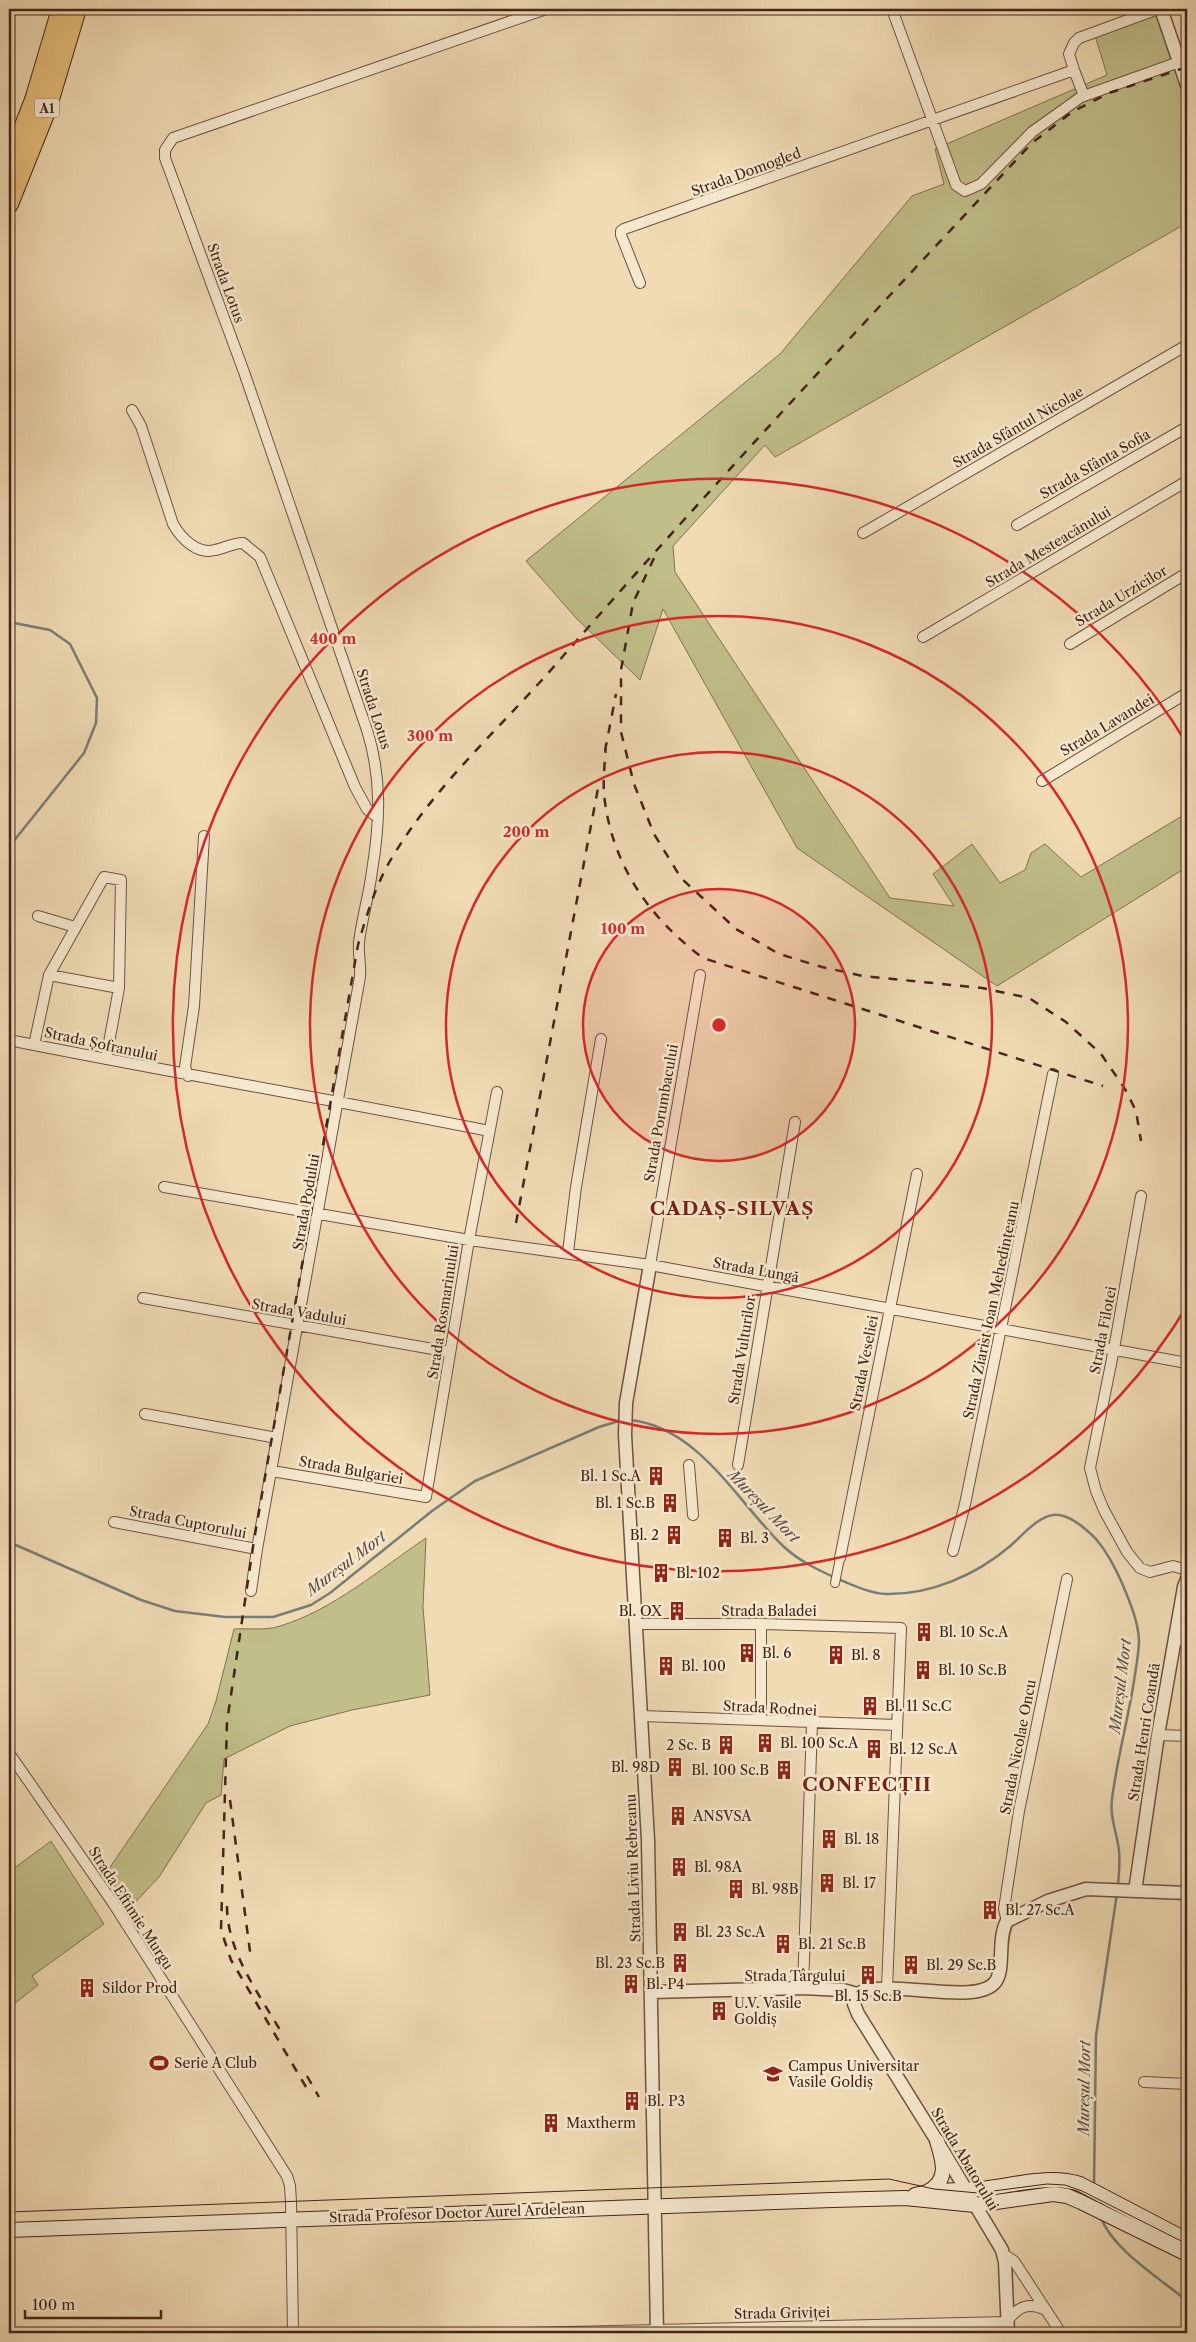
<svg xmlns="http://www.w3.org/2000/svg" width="1196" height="2342" font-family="'Libre Caslon Text',serif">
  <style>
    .green { fill: #c0be89; stroke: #827150 }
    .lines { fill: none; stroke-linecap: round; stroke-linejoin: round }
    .stream { stroke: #787e76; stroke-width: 2.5 }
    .pedestrian-casing { stroke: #6f523f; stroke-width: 10 }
    .minor-casing { stroke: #6f523f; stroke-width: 12 }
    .tertiary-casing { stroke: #6f523f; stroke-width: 15 }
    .secondary-casing { stroke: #442418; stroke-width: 16 }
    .motorway-casing { stroke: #442418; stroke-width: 20 }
    .pedestrian { stroke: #f5e8cf; stroke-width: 8 }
    .minor { stroke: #f5e8cf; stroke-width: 10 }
    .tertiary { stroke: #f5e8cf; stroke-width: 12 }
    .secondary { stroke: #f5e8cf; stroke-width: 14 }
    .motorway { stroke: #e8be7a; stroke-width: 18 }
    .tram { stroke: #442418; stroke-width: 1 }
    .rail { stroke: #442418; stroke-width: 2.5; stroke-dasharray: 9 9; stroke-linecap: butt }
    .ring { fill: none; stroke: #d62828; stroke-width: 2.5 }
    .labels { text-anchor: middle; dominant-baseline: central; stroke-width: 5; stroke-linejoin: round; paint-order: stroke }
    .shield { fill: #f5e8cf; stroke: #795f4f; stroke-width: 1 }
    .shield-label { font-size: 12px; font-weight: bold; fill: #442418 }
    .street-label { font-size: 14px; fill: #442418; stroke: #f5e8cf }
    .poi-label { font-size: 14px; fill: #442418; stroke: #f5e8cf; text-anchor: start }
    .water-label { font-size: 15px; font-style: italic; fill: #5a4a3f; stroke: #f5e8cf }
    .district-label { font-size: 19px; font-weight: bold; letter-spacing: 1px; fill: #7a1f14; stroke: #f5e8cf }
    .centre { fill: #d62828; stroke: #f5e8cf; stroke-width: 2.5 }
    .ring-label { font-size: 15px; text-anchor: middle; font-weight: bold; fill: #d62828; stroke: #f5e8cf; stroke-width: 5; stroke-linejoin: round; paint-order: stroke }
  </style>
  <rect width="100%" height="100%" fill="#f0dbb5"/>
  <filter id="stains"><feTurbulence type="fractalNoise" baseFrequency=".004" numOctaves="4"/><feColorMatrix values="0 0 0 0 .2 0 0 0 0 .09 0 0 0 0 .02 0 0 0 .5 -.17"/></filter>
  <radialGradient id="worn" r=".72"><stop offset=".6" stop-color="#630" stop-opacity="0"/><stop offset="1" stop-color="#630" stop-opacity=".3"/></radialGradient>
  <!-- green -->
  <path class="green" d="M1156,11L1187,101V223L775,457L765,445L673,546L675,572L890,898L954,906L933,874L972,844L1000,883L1025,870L1031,853L1045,844L1081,877L1187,813V867L997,986L797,848L663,609L640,680L576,618L526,561L780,354L912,196L944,184L935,149L1107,75L1094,32Z
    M426,1538L423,1607L430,1695L352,1710L290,1726L224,1759L221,1795L206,1803L159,1877L129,1909L106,1873L208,1724L216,1701L234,1629C248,1628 266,1631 280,1626C333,1610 380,1569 426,1538Z
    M51,1841L104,1924L32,1976L38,1985L9,2008V1872Z"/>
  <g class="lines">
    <!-- stream -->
    <path class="stream" d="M9,622L50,630L70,644L97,698L96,723L84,753L9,847
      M630,1420C699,1427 738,1503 783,1546C799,1561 818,1570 838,1579C853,1585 869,1593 886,1594C930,1595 976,1575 1009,1547C1021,1537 1037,1517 1053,1515C1069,1513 1086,1529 1096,1539C1107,1552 1115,1567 1122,1583C1129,1600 1138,1620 1139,1640C1139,1653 1136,1667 1134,1681C1128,1720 1117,1759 1112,1799C1110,1815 1115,1828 1118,1844C1121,1858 1119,1871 1118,1885
      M9,1542L141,1600L175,1611L225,1617H273L311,1605L330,1593L432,1511L475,1481L599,1427L622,1420
      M1094,2186L1096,2036L1117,1893
      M1101,2218C1114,2251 1160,2278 1187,2301"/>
    <!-- pedestrian casing -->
    <g class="pedestrian-casing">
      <path id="pedestrian" d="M835,1583L840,1558"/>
    </g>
    <!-- minor casing -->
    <g class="minor-casing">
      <path id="minor" d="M892,9L956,185L965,191L981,184L1032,132L1081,97L1179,62
        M1074,70L1084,96
        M640,283L621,235V231L624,229L1074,70L1069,54L1074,43L1079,38L1158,9
        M132,410L141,426L173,524C181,538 197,555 215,550C225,548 233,543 243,543L260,557L355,787L367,809L377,817
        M1017,525L1187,427
        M863,533L1187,345
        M923,637L1187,481
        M1070,644L1187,573
        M1042,781L1187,693
        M38,916L75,927
        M49,975L104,877L121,880L119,988
        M9,1040C169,1072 329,1099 489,1131
        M34,1045L49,975L119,988L106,1059
        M188,1076L185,1067L194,1006L204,836
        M164,1187L469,1240L650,1265L1187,1363
        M1141,1196L1114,1349L1090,1468L1096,1491L1104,1510L1127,1552L1140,1568L1150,1572L1173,1566L1187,1570
        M568,1252L576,1187L601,1039
        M650,1265L700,975
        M143,1298L450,1352
        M145,1414L277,1438
        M689,1465L693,1515
        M738,1465L795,1122
        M272,1471L426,1497L469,1240L497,1092
        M114,1522L257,1549
        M953,1551L965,1504L1053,1074
        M840,1558L917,1174
        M251,1591L257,1549L360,977C361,965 358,954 359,942C362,918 369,895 372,871C380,822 382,778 367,730L244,372L165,158V150L173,138L546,9
        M637,1624H761L901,1628L887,1989
        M1174,1640H1187
        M642,1716L897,1725
        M761,1720V1624
        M1158,1735L1187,1736
        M9,1753L113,1903L287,2176L290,2186L291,2202L293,2333
        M1007,1921L1004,1909L1019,1811L1067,1579
        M803,1988L812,1724
        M1144,2082L1187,2084
        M1003,2254L1014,2261L1061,2333
        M1008,2320C1019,2306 1029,2302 1046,2310
        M527,2333L1008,2322"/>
    </g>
    <!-- tertiary casing -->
    <g class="tertiary-casing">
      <path id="tertiary" d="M1161,9L1187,85
        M650,1265L626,1403L625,1435L648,1840L657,2333
        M1135,1891L1158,1735L1184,1587L1187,1579
        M652,1992L803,1988L843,1990L857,1994
        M857,1994C888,1977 978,2008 996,1981C1005,1967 997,1939 1007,1921L1048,1901L1086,1889L1187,1893
        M857,1994L854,2004L858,2014L937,2141L1002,2250L1005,2262L1008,2333"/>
    </g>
    <!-- secondary casing -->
    <g class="secondary-casing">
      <path id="secondary" d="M927,2192C950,2181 943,2160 937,2141
        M915,2195C937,2189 958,2191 980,2189C1013,2186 1047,2174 1080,2184L1187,2240
        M9,2230L832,2200L905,2198L975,2205L1053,2194L1067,2196L1081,2202L1187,2254"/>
    </g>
    <!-- motorway casing -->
    <g class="motorway-casing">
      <path id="motorway" d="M9,164L34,100L61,9
        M9,204L47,109L77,9"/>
    </g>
    <!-- pedestrian -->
    <use href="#pedestrian" class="pedestrian"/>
    <!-- minor -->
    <use href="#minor" class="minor"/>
    <!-- tertiary -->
    <use href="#tertiary" class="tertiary"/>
    <!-- secondary -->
    <use href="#secondary" class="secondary"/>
    <!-- motorway -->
    <use href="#motorway" class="motorway"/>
    <!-- tram -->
    <path class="tram" d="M9,2212L889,2179L934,2189L978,2193L1047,2184L1065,2185L1082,2191L1187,2244"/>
    <!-- rail -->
    <path class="rail" d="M654,558L633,603L621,670V732L634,784L654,834L681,878L736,929L779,954L822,967L863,976L982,988L1029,998L1066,1022L1101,1054L1125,1089L1136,1111L1141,1141
      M606,744C605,760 603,778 604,794C611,863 648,917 703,958L1103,1086
      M605,751L616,694
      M516,1223L599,783
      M230,1800L251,1959
      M227,1906C227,1953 260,1995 283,2035
      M307,2076L319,2097
      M306,2087L231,1960L221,1930L227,1722L254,1540L358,945C366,917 375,887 390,861C435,784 506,723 564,655C716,481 874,312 1032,143L1072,112L1109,93L1187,67"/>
  </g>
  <!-- distance rings -->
  <circle cx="719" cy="1025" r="136" fill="#d62828" fill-opacity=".12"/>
  <g class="ring">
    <circle cx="719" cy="1025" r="136"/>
    <circle cx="719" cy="1025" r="273"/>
    <circle cx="719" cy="1025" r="409"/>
    <path d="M1187 1306A546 546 0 1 1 1187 744"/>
  </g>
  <!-- icons -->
  <defs>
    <g id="building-bare" transform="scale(1.5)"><path d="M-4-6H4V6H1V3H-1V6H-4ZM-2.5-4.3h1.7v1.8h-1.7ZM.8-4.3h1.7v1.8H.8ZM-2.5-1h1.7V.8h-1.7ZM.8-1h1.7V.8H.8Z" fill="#8f2418" stroke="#f5e8cf" stroke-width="2.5" paint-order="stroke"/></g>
    <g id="stadium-bare" transform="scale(1.5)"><path d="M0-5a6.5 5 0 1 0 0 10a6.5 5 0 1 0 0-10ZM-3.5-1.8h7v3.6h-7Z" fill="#8f2418" stroke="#f5e8cf" stroke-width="2.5" paint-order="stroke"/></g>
    <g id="university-bare" transform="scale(1.5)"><path d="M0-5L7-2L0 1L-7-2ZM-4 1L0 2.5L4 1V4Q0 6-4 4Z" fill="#8f2418" stroke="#f5e8cf" stroke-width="2.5" paint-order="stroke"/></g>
  </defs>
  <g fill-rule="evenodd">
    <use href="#building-bare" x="656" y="1476"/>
    <use href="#building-bare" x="670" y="1503"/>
    <use href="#building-bare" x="674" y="1535"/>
    <use href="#building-bare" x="725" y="1538"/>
    <use href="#building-bare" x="661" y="1573"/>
    <use href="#building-bare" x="677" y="1611"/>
    <use href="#building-bare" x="924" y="1632"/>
    <use href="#building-bare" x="747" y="1653"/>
    <use href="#building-bare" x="836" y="1655"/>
    <use href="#building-bare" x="666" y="1666"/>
    <use href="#building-bare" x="923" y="1670"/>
    <use href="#building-bare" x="870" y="1706"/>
    <use href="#building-bare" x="765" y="1743"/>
    <use href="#building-bare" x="726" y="1745"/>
    <use href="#building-bare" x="874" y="1749"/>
    <use href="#building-bare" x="675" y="1767"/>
    <use href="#building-bare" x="784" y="1770"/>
    <use href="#building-bare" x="678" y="1816"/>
    <use href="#building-bare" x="829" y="1839"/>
    <use href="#building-bare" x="679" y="1867"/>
    <use href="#building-bare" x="827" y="1883"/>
    <use href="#building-bare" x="736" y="1889"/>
    <use href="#building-bare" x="990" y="1910"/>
    <use href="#building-bare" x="680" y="1932"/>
    <use href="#building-bare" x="783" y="1944"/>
    <use href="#building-bare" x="680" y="1963"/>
    <use href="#building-bare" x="911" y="1965"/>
    <use href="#building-bare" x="868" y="1975"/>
    <use href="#building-bare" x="631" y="1984"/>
    <use href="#building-bare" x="87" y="1988"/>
    <use href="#building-bare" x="719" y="2011"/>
    <use href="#stadium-bare" x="159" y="2063"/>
    <use href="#university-bare" x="773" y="2074"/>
    <use href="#building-bare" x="632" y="2101"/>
    <use href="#building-bare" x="551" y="2123"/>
  </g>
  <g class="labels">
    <!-- shield labels -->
    <rect class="shield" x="34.5" y="98.5" width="25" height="19" rx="4"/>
    <g class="shield-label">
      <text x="47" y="108">A1</text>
    </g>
    <!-- street labels -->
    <g class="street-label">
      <text transform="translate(746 172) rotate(-20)">Strada Domogled</text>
      <text transform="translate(226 283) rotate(70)">Strada Lotus</text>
      <text transform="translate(1018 427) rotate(-30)">Strada Sfântul Nicolae</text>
      <text transform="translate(1095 464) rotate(-30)">Strada Sfânta Sofia</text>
      <text transform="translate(1048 547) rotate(-31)">Strada Mesteacănului</text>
      <text transform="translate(1121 596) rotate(-31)">Strada Urzicilor</text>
      <text transform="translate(374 709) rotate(72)">Strada Lotus</text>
      <text transform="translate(1107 725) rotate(-31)">Strada Lavandei</text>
      <text transform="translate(101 1044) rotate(12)">Strada Șofranului</text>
      <text transform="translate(661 1113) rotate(-80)">Strada Porumbacului</text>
      <text transform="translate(306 1202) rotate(-80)">Strada Podului</text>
      <text transform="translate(756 1270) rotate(10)">Strada Lungă</text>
      <text transform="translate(991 1310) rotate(-78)">Strada Ziarist Ioan Mehedințeanu</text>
      <text transform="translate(299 1312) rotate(10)">Strada Vadului</text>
      <text transform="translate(443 1312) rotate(-81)">Strada Rosmarinului</text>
      <text transform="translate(1103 1330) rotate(-79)">Strada Filotei</text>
      <text transform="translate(742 1350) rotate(-81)">Strada Vulturilor</text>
      <text transform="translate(864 1363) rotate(-79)">Strada Veseliei</text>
      <text transform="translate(351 1470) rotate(10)">Strada Bulgariei</text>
      <text transform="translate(188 1522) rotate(11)">Strada Cuptorului</text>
      <text x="769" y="1611">Strada Baladei</text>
      <text transform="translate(770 1708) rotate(3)">Strada Rodnei</text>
      <text transform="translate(1144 1732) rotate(-81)">Strada Henri Coandă</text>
      <text transform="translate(1018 1747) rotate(-79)">Strada Nicolae Oncu</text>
      <text transform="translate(633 1868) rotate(-92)">Strada Liviu Rebreanu</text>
      <text transform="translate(131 1908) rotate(57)">Strada Eftimie Murgu</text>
      <text x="795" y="1976">Strada Târgului</text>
      <text transform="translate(965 2159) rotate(59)">Strada Abatorului</text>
      <text transform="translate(457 2213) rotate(-2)">Strada Profesor Doctor Aurel Ardelean</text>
      <text transform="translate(782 2313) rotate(-1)">Strada Griviței</text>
    </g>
    <!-- poi labels -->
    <g class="poi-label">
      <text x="641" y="1476" text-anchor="end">Bl. 1 Sc.A</text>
      <text x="655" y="1503" text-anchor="end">Bl. 1 Sc.B</text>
      <text x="659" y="1535" text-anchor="end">Bl. 2</text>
      <text x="740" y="1538">Bl. 3</text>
      <text x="676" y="1573">Bl. 102</text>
      <text x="662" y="1611" text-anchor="end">Bl. OX</text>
      <text x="939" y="1632">Bl. 10 Sc.A</text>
      <text x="762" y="1653">Bl. 6</text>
      <text x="851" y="1655">Bl. 8</text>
      <text x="681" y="1666">Bl. 100</text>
      <text x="938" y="1670">Bl. 10 Sc.B</text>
      <text x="885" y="1706">Bl. 11 Sc.C</text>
      <text x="780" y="1743">Bl. 100 Sc.A</text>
      <text x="711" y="1745" text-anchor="end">2 Sc. B</text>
      <text x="889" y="1749">Bl. 12 Sc.A</text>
      <text x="660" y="1767" text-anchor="end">Bl. 98D</text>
      <text x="769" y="1770" text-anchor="end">Bl. 100 Sc.B</text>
      <text x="693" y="1816">ANSVSA</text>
      <text x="844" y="1839">Bl. 18</text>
      <text x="694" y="1867">Bl. 98A</text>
      <text x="842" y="1883">Bl. 17</text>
      <text x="751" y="1889">Bl. 98B</text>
      <text x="1005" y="1910">Bl. 27 Sc.A</text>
      <text x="695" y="1932">Bl. 23 Sc.A</text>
      <text x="798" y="1944">Bl. 21 Sc.B</text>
      <text x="665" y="1963" text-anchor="end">Bl. 23 Sc.B</text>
      <text x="926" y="1965">Bl. 29 Sc.B</text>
      <text x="646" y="1984">Bl. P4</text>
      <text x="102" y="1988">Sildor Prod</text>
      <text x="868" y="1996" text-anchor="middle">Bl. 15 Sc.B</text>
      <text x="734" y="2003">U.V. Vasile<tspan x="734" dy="16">Goldiș</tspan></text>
      <text x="174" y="2063">Serie A Club</text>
      <text x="788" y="2066">Campus Universitar<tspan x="788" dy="16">Vasile Goldiș</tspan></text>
      <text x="647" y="2101">Bl. P3</text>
      <text x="566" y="2123">Maxtherm</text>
    </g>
    <!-- water labels -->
    <g class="water-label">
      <text transform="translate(764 1506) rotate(46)">Mureșul Mort</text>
      <text transform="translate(346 1563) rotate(-37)">Mureșul Mort</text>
      <text transform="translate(1120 1686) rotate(-83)">Mureșul Mort</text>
      <text transform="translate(1084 2088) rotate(-89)">Mureșul Mort</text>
    </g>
    <!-- district labels -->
    <g class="district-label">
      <text x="732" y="1208">CADAȘ-SILVAȘ</text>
      <text x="867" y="1784">CONFECȚII</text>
    </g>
  </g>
  <circle cx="719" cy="1025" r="8" class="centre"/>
  <g class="ring-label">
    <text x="333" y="644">400 m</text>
    <text x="430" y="741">300 m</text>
    <text x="526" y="837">200 m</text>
    <text x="623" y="934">100 m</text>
  </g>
  <!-- margin -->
  <rect width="1196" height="2342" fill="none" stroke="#f0dbb5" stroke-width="30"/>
  <rect x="10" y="10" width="1176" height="2322" fill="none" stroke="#442418" stroke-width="2.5"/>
  <rect x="15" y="15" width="1166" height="2312" fill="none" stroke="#442418"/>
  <!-- scale -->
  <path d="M25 2310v8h136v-8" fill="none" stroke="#442418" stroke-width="2.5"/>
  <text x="32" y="2310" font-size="15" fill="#442418" stroke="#f5e8cf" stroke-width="4" paint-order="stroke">100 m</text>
  <rect width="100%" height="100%" filter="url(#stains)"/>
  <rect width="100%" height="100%" fill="url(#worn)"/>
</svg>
